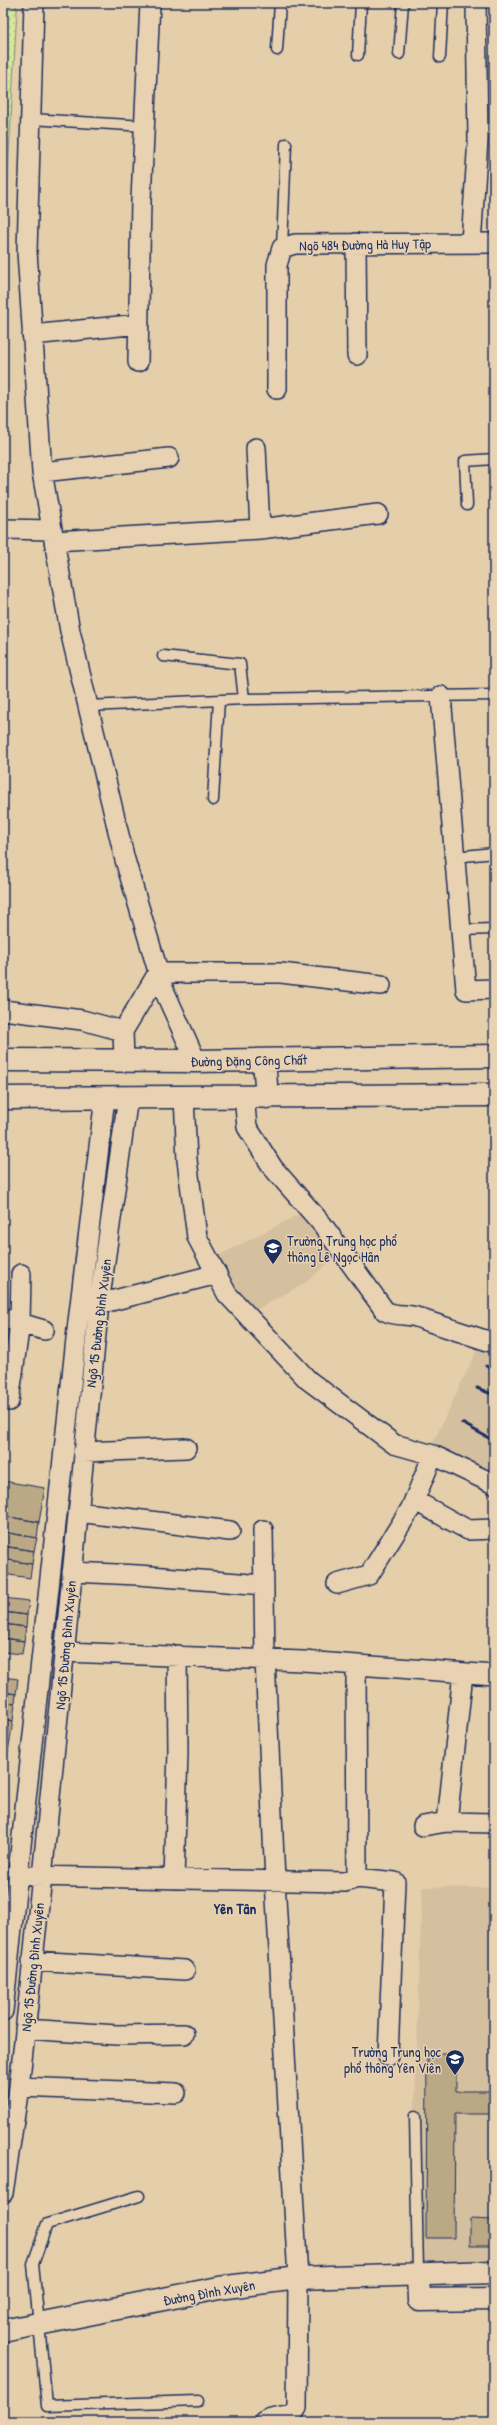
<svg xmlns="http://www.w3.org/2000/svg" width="497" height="2425" font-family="'Patrick Hand',sans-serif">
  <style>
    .built { fill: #d4c09e }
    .grass { fill: url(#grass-dots); stroke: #7a8b7c }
    .building { fill: #bba885; stroke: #1b2f5e }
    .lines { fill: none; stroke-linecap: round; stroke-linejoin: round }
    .service-casing { stroke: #1b2f5e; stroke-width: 13 }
    .minor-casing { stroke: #1b2f5e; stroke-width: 22 }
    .tertiary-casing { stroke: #1b2f5e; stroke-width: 25 }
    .secondary-casing { stroke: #1b2f5e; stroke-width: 25 }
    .service { stroke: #e9d2b2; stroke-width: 10 }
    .minor { stroke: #e9d2b2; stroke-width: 19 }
    .tertiary { stroke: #e9d2b2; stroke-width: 22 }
    .secondary { stroke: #e9d2b2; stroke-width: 22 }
    .rail { stroke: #1b2f5e; stroke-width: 3 }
    .labels { text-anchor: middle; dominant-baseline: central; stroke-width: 3; stroke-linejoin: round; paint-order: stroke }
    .street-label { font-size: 14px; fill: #1b2f5e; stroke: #e9d2b2 }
    .poi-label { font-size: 14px; fill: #1b2f5e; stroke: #e9d2b2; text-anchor: start }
    .neighbourhood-label { font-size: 15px; font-weight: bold; fill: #1b2f5e; stroke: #e9d2b2 }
  </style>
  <defs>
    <pattern id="grass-dots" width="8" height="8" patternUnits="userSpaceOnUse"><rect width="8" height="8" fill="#d8e79a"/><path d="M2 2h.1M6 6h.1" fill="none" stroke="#b9c687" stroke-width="1.8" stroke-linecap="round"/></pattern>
  </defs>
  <rect width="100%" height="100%" fill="#e5ceaa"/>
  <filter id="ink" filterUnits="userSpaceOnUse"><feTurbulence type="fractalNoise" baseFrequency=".025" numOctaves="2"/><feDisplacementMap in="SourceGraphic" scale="8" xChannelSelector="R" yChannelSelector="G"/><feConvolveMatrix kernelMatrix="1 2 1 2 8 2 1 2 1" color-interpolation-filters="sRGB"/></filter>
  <g filter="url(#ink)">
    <!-- built -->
    <path class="built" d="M305,1211L339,1254L305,1283L252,1312L224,1274L216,1257Z
      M485,1333L494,1337V1476L431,1447Z
      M422,1887L494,1888V2264L410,2266Z"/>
    <!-- grass -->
    <path class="grass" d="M7,3H14L17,9L3,263V31Z"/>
    <!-- building -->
    <path class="building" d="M3,1481L45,1488L39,1522L3,1516Z
      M3,1516L39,1522L37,1538L3,1532Z
      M3,1532L37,1538L34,1551L3,1546Z
      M3,1546L34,1551L32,1564L3,1559Z
      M3,1559L32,1564L30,1578L3,1574Z
      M3,1598L29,1601L27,1615L3,1612Z
      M3,1612L27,1615L26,1627L3,1624Z
      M3,1624L26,1627L24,1641L3,1638Z
      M3,1638L24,1641L22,1654L3,1652Z
      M3,1677L18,1679L16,1694L3,1692Z
      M3,1692L16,1694L15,1703L3,1702Z
      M3,1702L15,1703L13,1721L3,1719Z
      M3,1719L13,1721L7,1758L3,1757Z
      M3,1757L7,1758L5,1772H3Z
      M427,2054H456V2091H494V2114H455L454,2238H426Z
      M470,2219L494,2220V2246H470Z"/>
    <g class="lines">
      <!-- service casing -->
      <g class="service-casing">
        <path id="service" d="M277,50L280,3
          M399,54L403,3
          M358,55L361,3
          M440,57L443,3
          M31,119L145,126
          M282,248L286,144
          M467,505L465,461L494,459
          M163,656L240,664L244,699
          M88,706L244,699L494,695
          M213,800L219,700
          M454,857L494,853
          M460,930L494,929
          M415,2116L418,2273
          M139,2196L47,2224L33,2264L47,2406L198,2401"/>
      </g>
      <!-- minor casing -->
      <g class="minor-casing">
        <path id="minor" d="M34,3L27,252L42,472L70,631L125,860L163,988L196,1061
          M356,243L357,355
          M471,243L478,139L476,3
          M32,335L139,324
          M138,362L141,200L150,3
          M277,389V265L282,248L295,244L494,243
          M256,448L260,529
          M42,472L169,458
          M3,529L52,530
          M54,541L260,529L378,514
          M441,696L466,990L494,989
          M3,1010L82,1020L123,1031L124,1060
          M123,1031L158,973H281L381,985
          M244,1096L247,1127L273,1168L322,1224L385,1311C399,1318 409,1312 424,1320L494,1343
          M184,1097L187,1160L197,1237L227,1294L308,1380L394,1444L433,1455L494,1484
          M99,1304L217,1274
          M3,1318L44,1330
          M9,1401L20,1323L21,1274
          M83,1452L186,1448
          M414,1500L468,1530L494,1529
          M78,1512L230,1531
          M263,1530L265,1659L275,1881L298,2278L297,2408L292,2415L271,2419L265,2422
          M72,1572L138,1575L264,1585
          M337,1584L369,1575L411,1508L433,1455
          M65,1652L303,1661L494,1675
          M356,1665L357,1878
          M447,1822L463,1673
          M423,1826L447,1822L494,1823
          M31,1876L345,1882L357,1878L395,1882L388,2056
          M174,1879L178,1752L177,1655
          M32,1961L185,1970
          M3,2011L77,1330L105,1097
          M25,2029L117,2035L184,2034
          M19,2087L176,2093
          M3,2193L19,2087L42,1877L99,1304L128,1097"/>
      </g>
      <!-- tertiary casing -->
      <g class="tertiary-casing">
        <path id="tertiary" d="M418,2273L419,2300L494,2299
          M3,2331L219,2288L298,2278L494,2272"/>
      </g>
      <!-- secondary casing -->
      <g class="secondary-casing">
        <path id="secondary" d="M3,1060L196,1061L494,1056
          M264,1060L267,1097
          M3,1098L494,1095"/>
      </g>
      <!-- service -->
      <use href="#service" class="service"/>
      <!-- minor -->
      <use href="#minor" class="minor"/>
      <!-- tertiary -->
      <use href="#tertiary" class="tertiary"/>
      <!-- secondary -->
      <use href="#secondary" class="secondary"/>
      <!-- rail -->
      <path class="rail" d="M493,1358H494
        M486,1366L494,1370
        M477,1388L494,1395
        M462,1423L494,1441"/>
    </g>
  </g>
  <!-- icons -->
  <defs>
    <g id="school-pin" transform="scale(1)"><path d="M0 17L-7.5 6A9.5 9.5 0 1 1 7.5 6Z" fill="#1b2f5e" stroke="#e9d2b2"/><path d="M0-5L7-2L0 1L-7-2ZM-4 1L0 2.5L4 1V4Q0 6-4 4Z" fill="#fff"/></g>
  </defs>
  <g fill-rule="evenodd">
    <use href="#school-pin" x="273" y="1248"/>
    <use href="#school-pin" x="455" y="2059"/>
  </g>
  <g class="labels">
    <!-- street labels -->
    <g class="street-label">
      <text transform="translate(365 244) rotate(-1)">Ngõ 484 Đường Hà Huy Tập</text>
      <text transform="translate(249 1060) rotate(-1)">Đường Đặng Công Chất</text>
      <text transform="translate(98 1323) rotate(-83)">Ngõ 15 Đường Đình Xuyên</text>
      <text transform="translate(65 1645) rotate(-85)">Ngõ 15 Đường Đình Xuyên</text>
      <text transform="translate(32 1967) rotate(-84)">Ngõ 15 Đường Đình Xuyên</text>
      <text transform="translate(209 2292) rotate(-10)">Đường Đình Xuyên</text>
    </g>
    <!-- poi labels -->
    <g class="poi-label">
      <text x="287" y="1240">Trường Trung học phổ<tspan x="287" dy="16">thông Lê Ngọc Hân</tspan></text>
      <text x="441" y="2051" text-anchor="end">Trường Trung học<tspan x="441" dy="16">phổ thông Yên Viên</tspan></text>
    </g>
    <!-- neighbourhood labels -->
    <g class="neighbourhood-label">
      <text x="235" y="1908">Yên Tân</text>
    </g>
  </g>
  <!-- margin -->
  <rect width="497" height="2425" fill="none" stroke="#e9d2b2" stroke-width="16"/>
  <rect x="8" y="8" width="481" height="2409" fill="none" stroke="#1b2f5e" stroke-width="1.5" filter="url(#ink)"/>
</svg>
